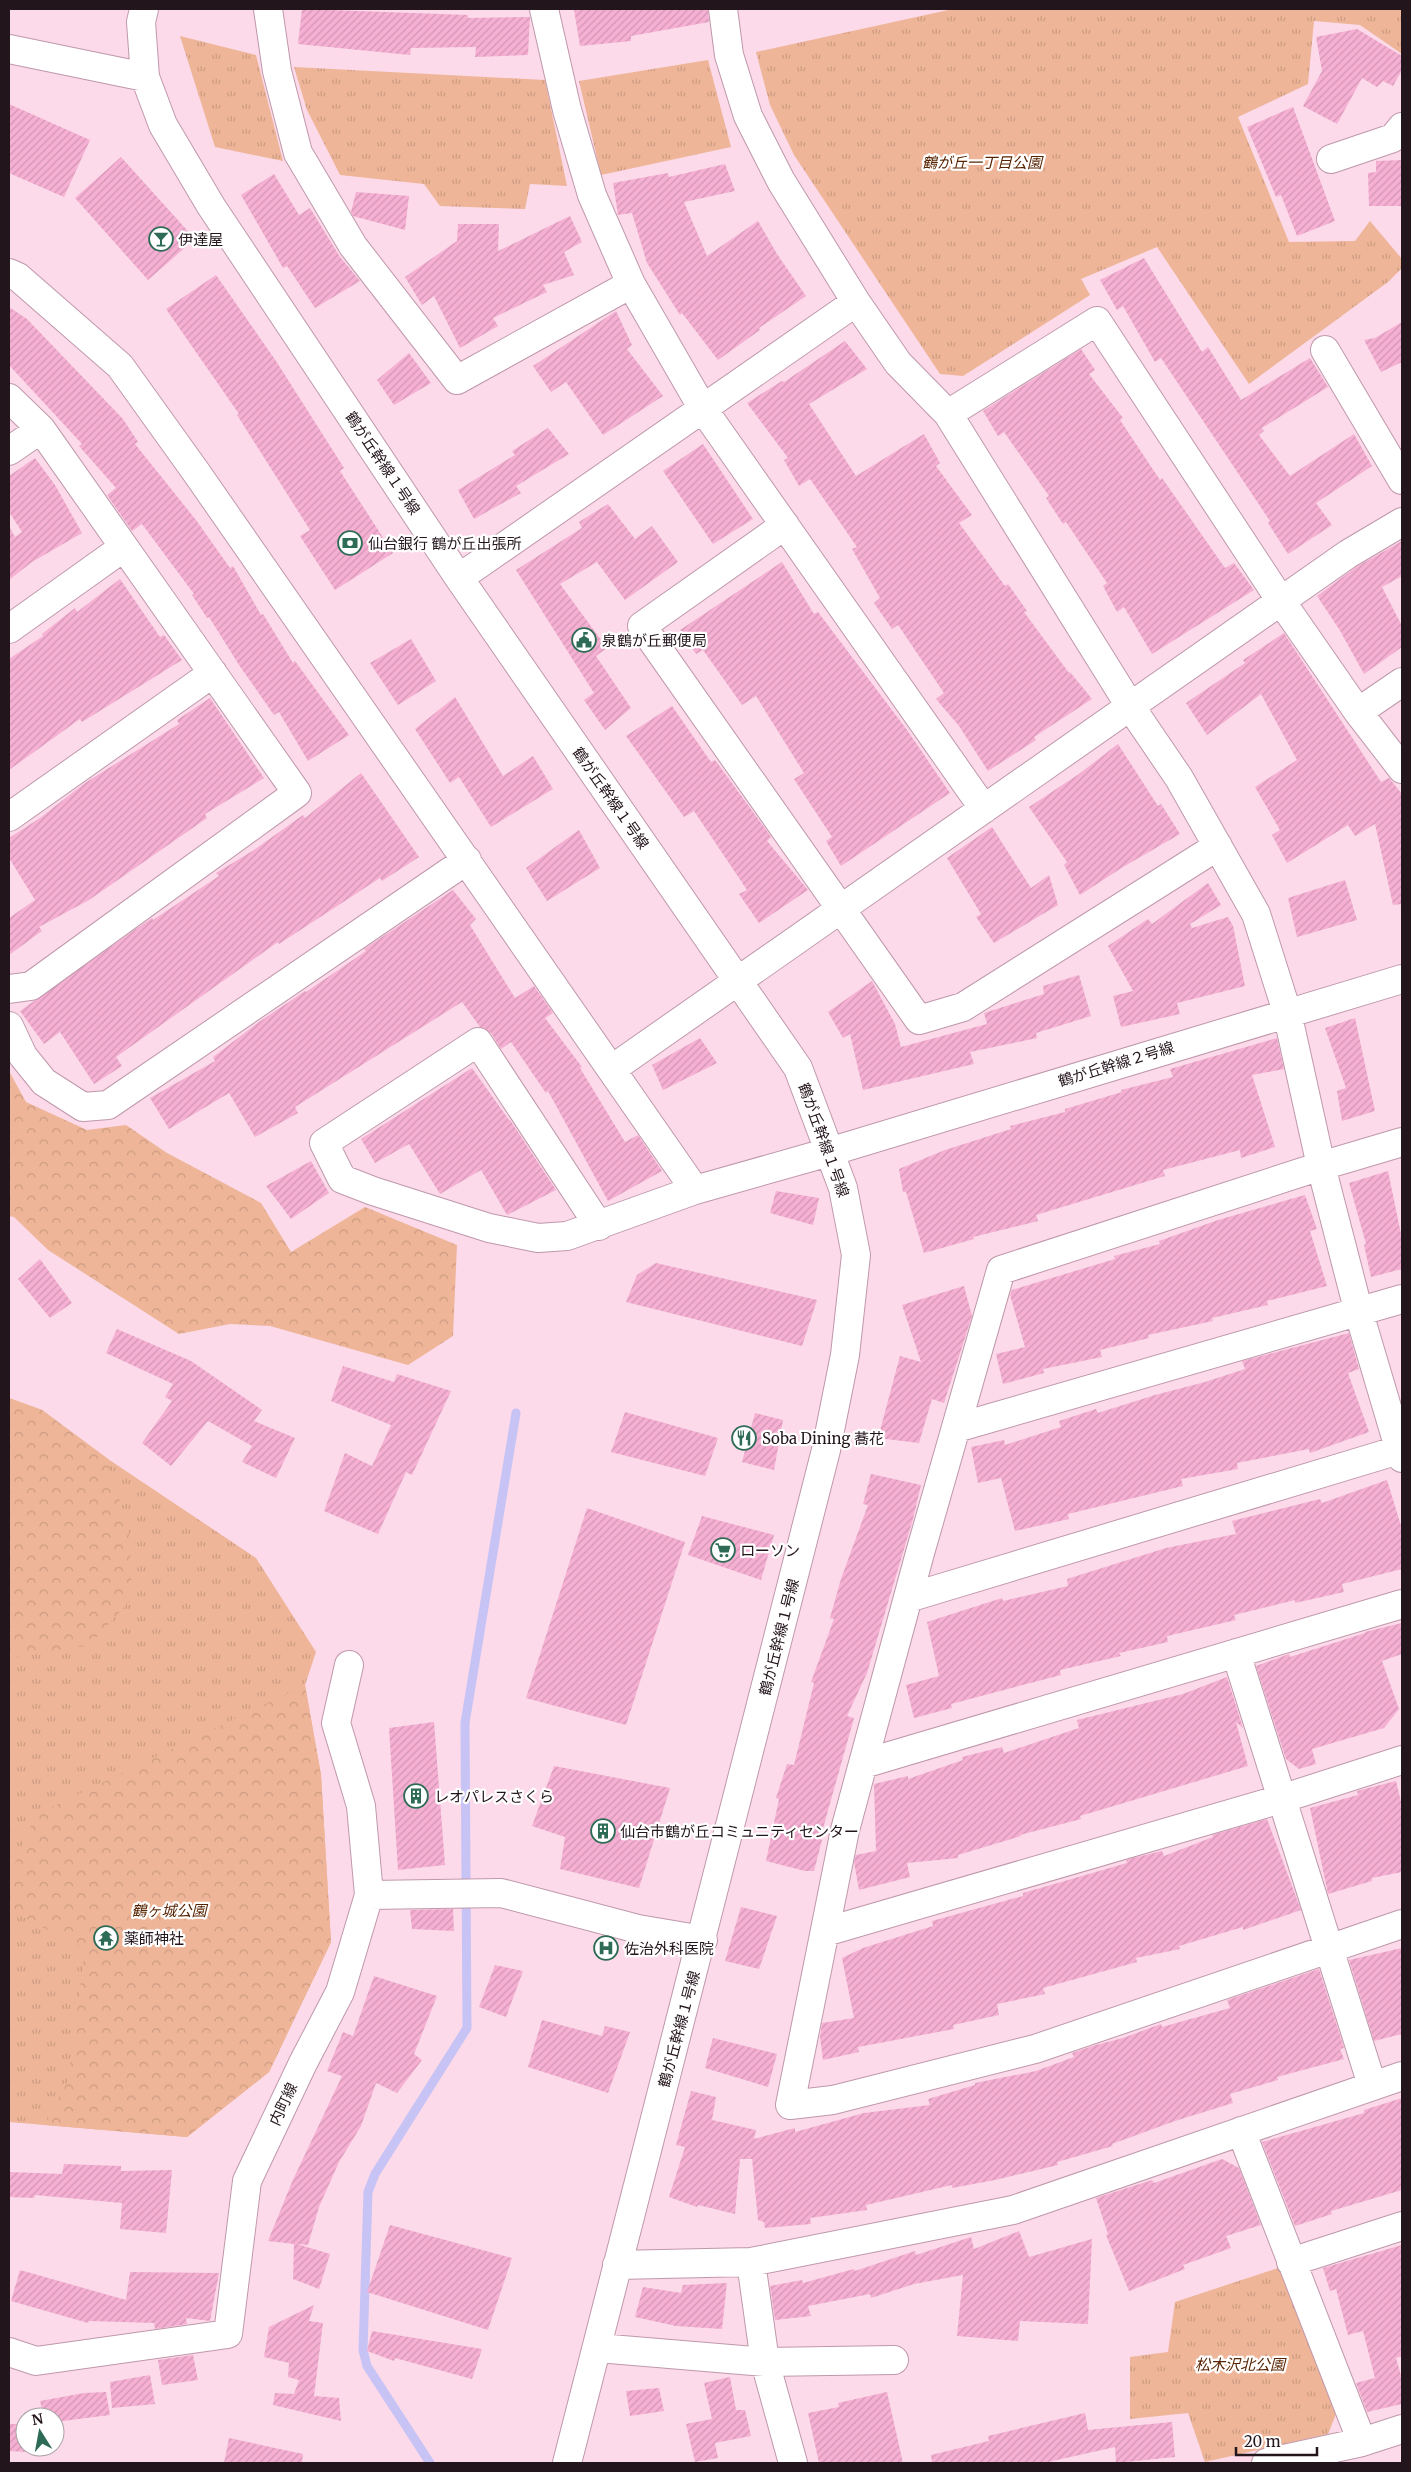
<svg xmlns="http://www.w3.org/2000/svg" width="1411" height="2472" font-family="Merriweather,'Noto Sans JP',serif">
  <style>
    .grass { fill: url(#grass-tufts) }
    .forest { fill: url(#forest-crowns) }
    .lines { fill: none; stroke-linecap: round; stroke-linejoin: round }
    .stream { stroke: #c7c3f5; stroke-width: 9 }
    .building { fill: url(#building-hatch) }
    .minor-casing { stroke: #bf98ab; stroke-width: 30 }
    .minor { stroke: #fff; stroke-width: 28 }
    .labels { text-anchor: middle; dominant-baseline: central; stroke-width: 4.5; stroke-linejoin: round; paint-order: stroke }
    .park-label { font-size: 15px; font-style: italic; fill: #582402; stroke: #fff }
    .poi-label { font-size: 15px; fill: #23151c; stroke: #fff; text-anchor: start }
    .street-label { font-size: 15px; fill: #23151c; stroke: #fff }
  </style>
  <defs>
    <pattern id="grass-tufts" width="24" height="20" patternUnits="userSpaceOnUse" patternTransform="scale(1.25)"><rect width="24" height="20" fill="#eeb598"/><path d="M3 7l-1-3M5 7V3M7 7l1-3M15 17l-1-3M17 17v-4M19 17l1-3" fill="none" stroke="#cc9b82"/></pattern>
    <pattern id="forest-crowns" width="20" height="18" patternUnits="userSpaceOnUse" patternTransform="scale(1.25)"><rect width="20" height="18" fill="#eeb598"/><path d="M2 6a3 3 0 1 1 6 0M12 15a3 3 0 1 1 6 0" fill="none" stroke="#cc9b82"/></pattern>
    <pattern id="building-hatch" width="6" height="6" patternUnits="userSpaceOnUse" patternTransform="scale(1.25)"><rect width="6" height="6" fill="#f6b0d3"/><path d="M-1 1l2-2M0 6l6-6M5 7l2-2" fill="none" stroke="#d396b5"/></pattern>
  </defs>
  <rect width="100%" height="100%" fill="#fcdaea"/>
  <!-- grass -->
  <path class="grass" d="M953,9H1402V54L1360,25L1314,21L1308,84L1238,117L1289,242L1355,241L1370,221L1402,259V268L1388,282L1249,384L1157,247L1081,279L1090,295L963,376L940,374L794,155L770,105L756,52Z
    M180,36L256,55L283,161L215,147Z
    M708,60L731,147L601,175L579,81Z
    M294,67L545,80L567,186L530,184L525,209L440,206L424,184L340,175L307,110Z
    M9,1398L42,1410L108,1459L256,1558L316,1652L305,1685L321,1775L331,1942L269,2072L187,2137L9,2122Z
    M1281,2267L1336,2414L1328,2434L1205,2462L1188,2413L1130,2419V2357L1168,2352L1175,2302Z"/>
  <!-- forest -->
  <path class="forest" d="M9,1071L26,1102L87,1130L126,1125L167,1153L261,1203L291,1252L365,1207L457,1245L453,1336L408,1365L270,1326L230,1324L179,1334L48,1250L14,1217L9,1216Z
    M9,1398L42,1410L108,1459L129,1534L132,1598L90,1645L9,1659Z
    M305,1685L321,1775L331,1942L269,2072L187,2137L45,2125L68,2080L85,1949L9,1910V1879L35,1815Z"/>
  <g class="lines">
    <!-- stream -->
    <path class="stream" d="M430,2463L367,2366L363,2350L368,2192L375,2174L467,2028L465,1723L516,1413"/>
  </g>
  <!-- building -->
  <path class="building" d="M302,9L468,15V18L530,17L528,55L475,57L476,47L411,48L410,55L298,44Z
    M597,9H708L709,22L631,36V41L580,46L574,10Z
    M1357,29L1402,56V70L1393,86L1383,81L1377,87L1362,78L1337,124L1303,106L1322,71L1316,37Z
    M9,104L90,140L64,197L9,173Z
    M1293,107L1335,221L1297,236L1281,195L1276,197L1247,127Z
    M121,157L195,239L148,280L75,198Z
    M1402,160V206H1369L1368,173L1376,172V161Z
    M725,164L735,191L684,202L707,256L758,221L777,254L806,296L759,328L760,330L718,360L682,313L680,315L647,263L632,213L618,215L613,183L668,173L669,177Z
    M274,174L299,215L310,208L340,257L360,281L315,308L287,266L283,268L241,195Z
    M356,192L409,196L405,230L353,216L351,212Z
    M570,216L582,242L564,252L574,275L543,285L547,292L493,318L498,326L460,348L434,296L422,305L405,277L457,241L458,224H499L498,251Z
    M1144,258L1202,352L1208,347L1241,400L1310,358L1328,387L1262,428L1264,431L1259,435L1290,476L1354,434L1372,466L1316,503L1332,525L1288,554L1268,523L1270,521L1161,358L1155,362L1123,306L1117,310L1100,280Z
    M216,275L276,361L344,468L340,471L393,553L335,590L300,536L310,530L237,415L239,414L166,309Z
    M9,307L27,319L123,419L138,442L135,444L196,520L230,568L233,566L261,615L263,614L293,663L295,661L349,735L308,761L279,712L274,715L239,665L209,617L207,618L192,595L194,594L142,524L132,531L107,495L116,488L79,446L82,444L9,365Z
    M616,311L632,345L627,349L663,396L603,435L566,382L551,392L533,366Z
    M1402,322V362L1381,372L1364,340L1375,338Z
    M845,341L867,369L809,404L856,476L924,434L940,463L936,466L972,515L959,523L1005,586L1008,584L1027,611L1024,612L1069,673L1070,672L1092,699L1034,737L1036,740L988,771L959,726L936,699L944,693L898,625L892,629L874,603L880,598L852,549L857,547L810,479L799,486L784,460L788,458L747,403L782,381L784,382Z
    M1081,349L1095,370L1089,374L1123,418L1120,420L1160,480L1162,478L1225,568L1234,563L1254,590L1152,654L1124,607L1117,612L1103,586L1107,583L1066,522L1063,524L1046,498L1049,496L1004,432L998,436L983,411Z
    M409,353L431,383L394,405L377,380Z
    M548,428L569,454L516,486L521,493L474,519L458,490L515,455L512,451Z
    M703,444L753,519L713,544L663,471Z
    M35,458L55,485L82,533L32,562L9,580V526L15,537L22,532L9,512V476Z
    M608,504L635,539L652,526L678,562L625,600L597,562L560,584L607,648L596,656L631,708L605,730L584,700L594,693L516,570L582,528L579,522Z
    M1402,541V576L1382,587L1402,626V647L1364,674L1339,629L1317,596L1356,567Z
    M782,562L814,614L818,612L907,730L950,793L841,866L826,841L832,837L794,779L804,773L756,696L742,705L703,650L696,654L680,630Z
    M120,579L160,637L164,635L182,660L82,722L80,719L9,770V659L43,636L42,634L75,608L77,612Z
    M1284,633L1381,782L1389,778L1402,794V904L1393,905L1375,824L1355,836L1348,825L1287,863L1272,835L1280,830L1255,787L1297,760L1261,694L1207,735L1186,703L1245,663L1243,660Z
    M411,639L436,681L398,705L370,663Z
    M455,697L503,776L533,756L553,789L491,827L459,777L450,783L415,729Z
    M210,698L264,778L205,814L207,818L89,900L39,927L42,931L9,955V918L35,900L9,858V838L40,818L85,783L179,724L177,720Z
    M672,706L711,762L715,760L767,831L771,837L767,841L808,890L759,923L739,894L747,890L694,811L684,817L626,736Z
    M1118,744L1158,806L1161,804L1180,834L1123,867L1080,895L1064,865L1067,862L1029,807L1079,774Z
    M361,773L419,857L382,881L380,878L279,944L278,942L116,1057L122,1066L94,1084L60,1032L44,1044L20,1011L143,924L152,918L153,920L219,876L216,873L254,850L303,815L305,818Z
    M992,827L1031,888L1049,875L1058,905L994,943L976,917L981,914L947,858Z
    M579,830L600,868L547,901L526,868Z
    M1345,880L1357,920L1297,937L1288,898Z
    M1208,883L1221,905L1190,924L1192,928L1228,917L1233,926L1245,986L1177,1003L1180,1014L1121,1027L1113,996L1133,991L1108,946L1148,919L1152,924Z
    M453,890L476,919L470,925L515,998L534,986L553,1013L545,1018L582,1067L580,1068L625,1142L638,1135L662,1171L608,1201L548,1091L546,1093L511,1042L501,1049L491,1033L480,1027L462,1002L295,1107L298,1113L255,1137L229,1093L169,1129L150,1098L215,1061L213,1057L259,1022L305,991L306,992L366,951L364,949Z
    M1079,975L1091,1016L1036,1033L1037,1038L970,1052L974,1064L863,1090L850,1034L843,1038L828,1012L872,981L895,1024L901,1047L987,1024L984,1013L1044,994L1043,986Z
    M1355,1018L1375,1111L1342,1121L1337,1091L1346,1088L1325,1028Z
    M700,1038L717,1063L663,1090L652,1065Z
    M1277,1038L1284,1069L1252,1075L1275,1147L1241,1158L1240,1150L1163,1170L1165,1176L1036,1215L1038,1221L973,1237L974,1239L924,1253L906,1192H903L899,1169L945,1150L1011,1129L1010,1126L1065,1112V1109L1122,1092L1121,1090L1173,1077L1170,1069Z
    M472,1068L509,1120H510L556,1190L507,1215L481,1170L440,1194L409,1144L375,1163L361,1139Z
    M311,1161L329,1193L291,1219L266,1186Z
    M1388,1171L1402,1239V1269L1371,1277L1364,1245L1366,1244L1349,1183Z
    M776,1191L819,1198L813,1225L770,1213Z
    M1305,1195L1317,1229L1310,1231L1327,1286L1267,1301L1268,1305L1212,1318L1213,1321L1148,1335L1149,1338L1100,1350L1102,1357L1043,1369L1044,1373L1003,1384L996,1354L1025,1347L1010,1295L1012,1290L1115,1259L1114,1256L1160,1244L1159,1241L1218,1220Z
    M40,1259L72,1303L50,1318L18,1279Z
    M656,1263L817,1300L802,1346L626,1302L637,1275Z
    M964,1286L972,1316L944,1403L932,1399L919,1443L878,1438L900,1356L921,1362L902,1305Z
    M117,1329L191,1361L262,1410L254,1421L295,1438L276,1478L242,1462L252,1446L208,1421L171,1466L142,1443L172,1401L165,1397L173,1384L106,1353Z
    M1349,1333L1359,1369L1348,1373L1369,1432L1310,1453L1309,1449L1237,1463L1238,1469L1181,1479L1183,1486L1068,1514L1069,1519L1015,1531L1001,1478L978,1483L971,1447L1004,1440L1005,1445L1061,1427L1059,1421L1096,1409L1098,1413L1155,1395L1205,1382L1245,1369L1242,1361Z
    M343,1366L394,1382L397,1374L451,1391L412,1475L406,1472L378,1534L324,1511L345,1453L372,1466L391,1425L331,1401Z
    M625,1412L718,1438L705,1476L611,1452Z
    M755,1413L783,1420L774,1470L742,1462Z
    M871,1474L921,1485L913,1519L867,1673L847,1716L854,1718L820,1839L822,1840L814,1871H805L766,1861L779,1799L776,1798L787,1764L794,1765L814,1683L811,1682L834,1619L830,1618L841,1579L868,1505L863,1504Z
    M1387,1480L1402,1529V1569L1342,1584L1344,1592L1295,1603V1600L1234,1615L1236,1620L1167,1636L1168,1642L1119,1653L1121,1656L1060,1670L1061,1675L951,1704L952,1708L914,1718L906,1685L939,1676L927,1622L1002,1598L1003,1601L1068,1586L1067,1579L1166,1548L1236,1534L1232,1521L1320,1499L1322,1503Z
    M587,1508L685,1542L626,1725L526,1698Z
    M702,1516L774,1535L761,1580L688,1555Z
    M1402,1623V1654L1382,1661L1399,1709L1384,1728L1312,1749L1316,1764L1299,1769L1286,1759L1256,1666L1289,1654L1290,1657L1365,1633V1632Z
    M1227,1677L1243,1728L1236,1722L1248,1766L1080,1816L1081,1819L1020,1835L1021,1836L958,1855V1858L907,1863L910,1877L859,1890L854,1862L856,1855L876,1851L874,1784L908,1776V1779L963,1760L962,1757L1002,1747L1004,1753L1079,1728L1077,1720L1183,1694Z
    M434,1722L445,1865L398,1870L389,1728Z
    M554,1766L670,1788L639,1888L560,1869L565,1837L532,1826Z
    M1396,1781L1402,1806V1872L1372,1878V1881L1328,1894L1310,1808L1358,1795L1357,1791Z
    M1267,1819L1301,1910L1243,1930V1927L1179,1946L1180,1949L1136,1958L1137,1962L1043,1988L1045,1994L997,2004L999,2015L953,2025L954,2029L858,2047L859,2052L823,2060L820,2037L822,2023L854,2018L842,1958L863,1948L933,1926L932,1921L1023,1896V1893L1127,1863L1126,1860L1133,1858L1162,1851L1164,1856L1213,1837L1212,1835Z
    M741,1907L777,1916L759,1969L725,1961Z
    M453,1909L454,1931L412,1929L410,1910Z
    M1402,1948V2034L1374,2041L1349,1960Z
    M495,1965L523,1971L506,2017L479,2007Z
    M1319,1969L1344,2048L1340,2049L1344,2059L1277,2077L1278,2080L1230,2094L1233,2103L1175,2121L1112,2144L1113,2146L1057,2162L1058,2165L995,2180L952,2188V2185L866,2205L867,2210L810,2218L811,2224L765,2228L764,2222L758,2220L752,2159H740L735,2214L698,2205L697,2207L669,2197L685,2147L676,2145L691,2091L716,2097L712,2120L756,2130L754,2139L795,2128V2132L864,2113L930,2105L928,2099L975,2085V2083L1036,2071L1074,2057L1072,2053L1096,2045L1123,2038L1161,2024L1162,2027L1230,2008L1227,2000Z
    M374,1976L437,1996L414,2054L422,2060L397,2093L376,2083L361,2126L339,2162L319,2207L308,2245L297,2244L330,2254L319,2289L293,2279L294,2244L268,2241L292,2182L342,2076L327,2071L343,2032L353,2036Z
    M542,2020L602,2036L605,2026L630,2032L608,2093L528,2067Z
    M713,2038L777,2054L768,2087L705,2068Z
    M1402,2098V2190L1331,2211L1332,2214L1295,2226L1262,2142L1364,2113V2110Z
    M1222,2159L1239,2168L1261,2225L1226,2236L1231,2248L1183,2265L1185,2269L1129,2291L1106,2235L1108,2234L1096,2198L1152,2180L1154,2183Z
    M64,2164L121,2166V2171L172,2170L166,2233L120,2229L122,2203L35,2195L34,2198L9,2197V2172L62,2174Z
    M390,2225L512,2258L488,2330L367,2292Z
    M1019,2231L1029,2257L1092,2239L1088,2324L1020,2321L1018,2341L957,2336L963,2275L914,2284L871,2298L870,2294L808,2306L811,2316L775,2320L770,2286L802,2280L803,2283L854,2269L855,2271L915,2251L916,2255L971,2237L974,2249Z
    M1402,2245V2356L1396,2358L1402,2379V2404L1367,2412L1356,2383L1375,2378L1363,2331L1348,2335L1336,2289L1330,2291L1323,2268Z
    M20,2270L126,2300L130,2272L219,2273L210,2321L186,2318L187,2324L155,2329L154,2323L89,2321L88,2323L11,2301Z
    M727,2283L722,2329L676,2326L635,2317L643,2287L681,2293L683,2285Z
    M314,2305L309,2321L323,2323L314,2396L339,2398L341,2421L273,2405L275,2393L294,2394L299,2380L288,2377L289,2363L264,2357L269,2327Z
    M372,2331L482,2349L472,2379L395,2358L394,2361L367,2351Z
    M193,2355L198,2380L162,2385L158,2360Z
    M150,2375L155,2404L112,2408L110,2382Z
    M730,2377L736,2410H745L751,2436L715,2443L718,2458L695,2462L686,2424L712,2419L704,2383Z
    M659,2388L664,2411L630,2416L626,2391Z
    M106,2392L110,2415L55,2422V2417H44L40,2401L84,2393Z
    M887,2392L903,2463H819L808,2413L839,2407L838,2403Z
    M1085,2413L1088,2430L1172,2422L1175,2457L1116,2463L1115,2447L1044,2463H932L931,2455L989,2441L988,2436Z
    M9,2424H25V2447H44L45,2453L9,2451Z
    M229,2438L303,2454L302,2463H224Z"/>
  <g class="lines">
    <!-- minor casing -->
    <g class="minor-casing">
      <path id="minor" d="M144,9L141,22L145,77L163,125L211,206L459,578L798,1068L843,1188L856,1255L845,1355L826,1450L567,2463
        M268,9L277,71L298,153L353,246L457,380L631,284L703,409L984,809
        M544,9L567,110L592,195L631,284
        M723,9L729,55L748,116L781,181L856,302L898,363L948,414L1130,706L1179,778L1256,914L1287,1012L1321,1166L1359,1313L1402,1458
        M9,49L145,77
        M1331,159L1393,138L1402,127
        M9,273L18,277L120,366L196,472L695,1190
        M1325,350L1402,480
        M9,398L41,429L297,793L31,986L9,989
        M948,414L1097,321L1281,601L1358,712
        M9,451L41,429
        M785,525L642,626L919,1020L963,1007L1218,846
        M459,578L856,302
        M9,629L124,547
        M1402,682L1358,712L1402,769
        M9,817L213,673
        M9,1026L23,1056L44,1082L83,1107L108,1105L467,860
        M612,1069L1348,554L1402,522
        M1402,1142L1321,1166L1001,1270L920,1553L845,1830L790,2105L833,2100L1035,2049L1402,1924
        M599,1226L478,1042L324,1143L342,1179L373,1191L489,1228L538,1238L567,1236L695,1190L829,1152L1402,979
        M956,1428L1402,1299
        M908,1598L1402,1449
        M1236,1653L1372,2085
        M863,1764L1402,1604
        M369,1895L501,1893L638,1929L703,1940
        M825,1932L1281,1799L1402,1760
        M1241,2131L1362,2442
        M751,2262L765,2362L894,2360
        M1291,2262L1402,2226
        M617,2265L751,2262L1013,2210L1402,2076
        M598,2348L765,2362L793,2463
        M9,2352L36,2361L228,2334L247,2181L303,2063L340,1992L369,1895L361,1806L336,1723L349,1665
        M1266,2463L1362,2442L1402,2429"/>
    </g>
    <!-- minor -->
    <use href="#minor" class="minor"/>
  </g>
  <!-- icons -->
  <defs>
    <g id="bar-ring" transform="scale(1.25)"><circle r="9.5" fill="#fff" stroke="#2e6b56" stroke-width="1.5"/><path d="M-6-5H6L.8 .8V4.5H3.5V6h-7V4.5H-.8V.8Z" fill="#2e6b56"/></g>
    <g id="bank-ring" transform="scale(1.25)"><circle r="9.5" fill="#fff" stroke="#2e6b56" stroke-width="1.5"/><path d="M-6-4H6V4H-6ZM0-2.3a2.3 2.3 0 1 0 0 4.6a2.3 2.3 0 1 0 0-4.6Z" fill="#2e6b56"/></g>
    <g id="civic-ring" transform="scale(1.25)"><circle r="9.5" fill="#fff" stroke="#2e6b56" stroke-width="1.5"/><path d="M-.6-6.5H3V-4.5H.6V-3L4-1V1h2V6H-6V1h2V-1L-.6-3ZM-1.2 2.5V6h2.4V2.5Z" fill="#2e6b56"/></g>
    <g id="restaurant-ring" transform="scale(1.25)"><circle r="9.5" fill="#fff" stroke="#2e6b56" stroke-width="1.5"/><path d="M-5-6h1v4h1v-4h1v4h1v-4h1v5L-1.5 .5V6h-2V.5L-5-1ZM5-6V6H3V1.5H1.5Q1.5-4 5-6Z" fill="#2e6b56"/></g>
    <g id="supermarket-ring" transform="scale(1.25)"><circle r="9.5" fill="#fff" stroke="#2e6b56" stroke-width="1.5"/><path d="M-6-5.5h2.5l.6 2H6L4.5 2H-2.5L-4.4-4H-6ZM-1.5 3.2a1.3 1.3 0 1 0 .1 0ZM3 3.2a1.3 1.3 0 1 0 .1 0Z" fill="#2e6b56"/></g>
    <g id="building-ring" transform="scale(1.25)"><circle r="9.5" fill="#fff" stroke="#2e6b56" stroke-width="1.5"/><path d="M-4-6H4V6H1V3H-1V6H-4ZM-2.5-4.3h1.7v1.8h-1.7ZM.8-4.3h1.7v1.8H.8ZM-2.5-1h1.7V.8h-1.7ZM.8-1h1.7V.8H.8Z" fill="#2e6b56"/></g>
    <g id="temple-ring" transform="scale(1.25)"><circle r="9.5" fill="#fff" stroke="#2e6b56" stroke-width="1.5"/><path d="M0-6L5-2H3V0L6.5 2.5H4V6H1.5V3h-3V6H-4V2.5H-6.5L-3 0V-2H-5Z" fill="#2e6b56"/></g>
    <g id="hospital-ring" transform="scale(1.25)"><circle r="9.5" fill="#fff" stroke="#2e6b56" stroke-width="1.5"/><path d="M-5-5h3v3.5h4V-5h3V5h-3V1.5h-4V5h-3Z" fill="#2e6b56"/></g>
  </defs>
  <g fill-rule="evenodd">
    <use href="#bar-ring" x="161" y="239"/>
    <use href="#bank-ring" x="350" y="543"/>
    <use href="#civic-ring" x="584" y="640"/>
    <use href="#restaurant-ring" x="744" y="1438"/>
    <use href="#supermarket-ring" x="723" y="1550"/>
    <use href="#building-ring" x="416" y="1796"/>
    <use href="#building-ring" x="603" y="1831"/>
    <use href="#temple-ring" x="106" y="1938"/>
    <use href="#hospital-ring" x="606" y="1948"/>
  </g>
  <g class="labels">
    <!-- park labels -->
    <g class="park-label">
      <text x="982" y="162">鶴が丘一丁目公園</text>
      <text x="169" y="1910">鶴ヶ城公園</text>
      <text x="1240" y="2364">松木沢北公園</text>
    </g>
    <!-- poi labels -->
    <g class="poi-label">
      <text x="178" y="239">伊達屋</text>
      <text x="368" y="543">仙台銀行 鶴が丘出張所</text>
      <text x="602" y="640">泉鶴が丘郵便局</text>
      <text x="762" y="1438">Soba Dining 蕎花</text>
      <text x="740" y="1550">ローソン</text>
      <text x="434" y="1796">レオパレスさくら</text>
      <text x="620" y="1831">仙台市鶴が丘コミュニティセンター</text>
      <text x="124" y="1938">薬師神社</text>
      <text x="624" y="1948">佐治外科医院</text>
    </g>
    <!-- street labels -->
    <g class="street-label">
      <text transform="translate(383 463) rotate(56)">鶴が丘幹線１号線</text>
      <text transform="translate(611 798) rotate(55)">鶴が丘幹線１号線</text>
      <text transform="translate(1116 1064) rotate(-17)">鶴が丘幹線２号線</text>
      <text transform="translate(824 1140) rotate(70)">鶴が丘幹線１号線</text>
      <text transform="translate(779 1637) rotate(-76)">鶴が丘幹線１号線</text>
      <text transform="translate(679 2029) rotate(-75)">鶴が丘幹線１号線</text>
      <text transform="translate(283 2104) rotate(-65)">内町線</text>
    </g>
  </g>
  <!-- border -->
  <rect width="1411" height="2472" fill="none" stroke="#23151c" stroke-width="20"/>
  <!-- north arrow -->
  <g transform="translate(40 2432) rotate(349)"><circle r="24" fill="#ffffff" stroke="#a7a1a4"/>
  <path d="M0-4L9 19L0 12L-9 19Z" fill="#2e6b56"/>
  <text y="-8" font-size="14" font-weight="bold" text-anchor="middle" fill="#23151c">N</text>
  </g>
  <!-- scale -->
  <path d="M1236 2447v8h81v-8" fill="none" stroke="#23151c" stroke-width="2.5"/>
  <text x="1244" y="2447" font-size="15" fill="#23151c" stroke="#ffffff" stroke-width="4" paint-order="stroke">20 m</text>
</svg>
